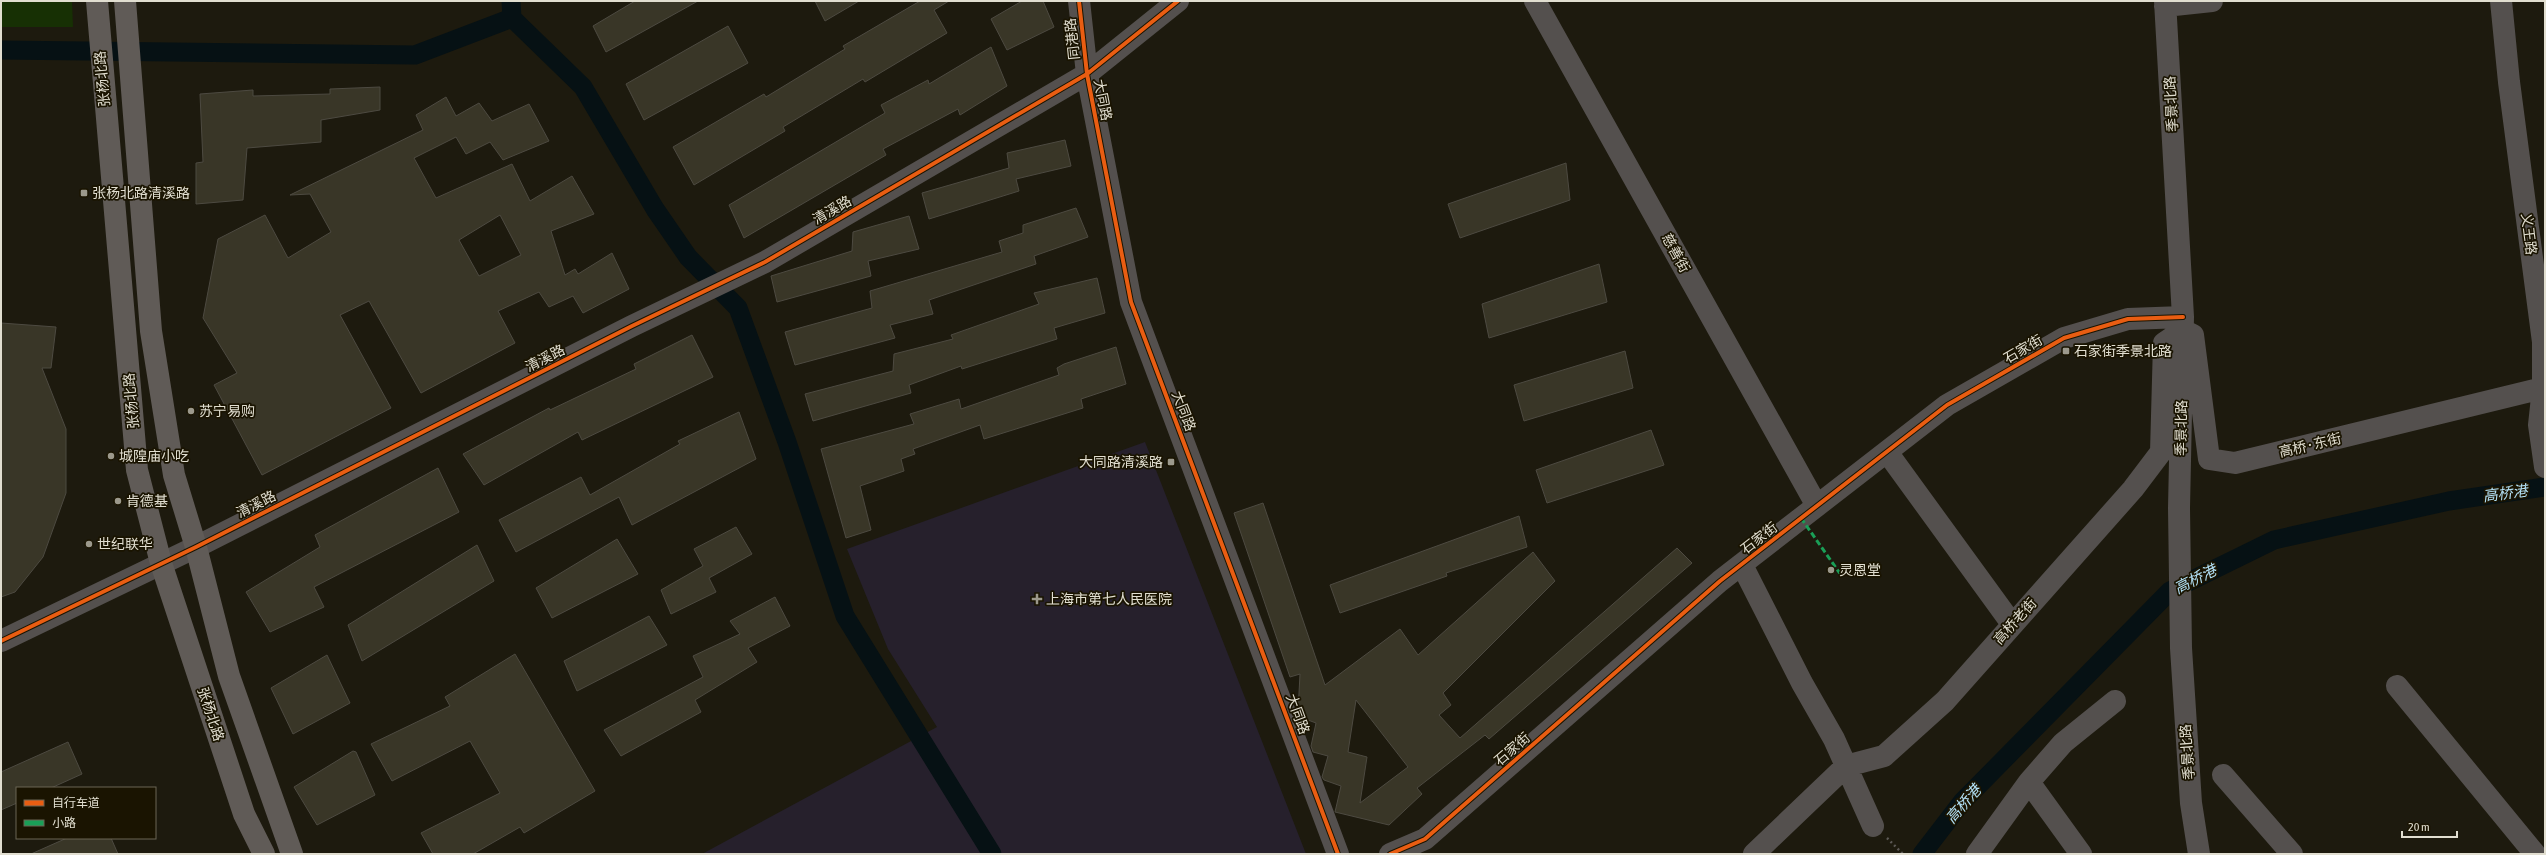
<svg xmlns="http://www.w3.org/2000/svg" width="2546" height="855" font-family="'Asap Condensed','Noto Sans SC',sans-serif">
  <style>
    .medical { fill: #26202c }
    .green { fill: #173004 }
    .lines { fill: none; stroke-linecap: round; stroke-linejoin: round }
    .canal { stroke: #061114; stroke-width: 19 }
    .building { fill: #393627; stroke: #4d4a41; fill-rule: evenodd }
    .path { stroke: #5c5955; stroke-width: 2.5; stroke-dasharray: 2 3; stroke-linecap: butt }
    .minor { stroke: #54504e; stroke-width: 22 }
    .major { stroke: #605b57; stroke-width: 22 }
    .quiet { stroke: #1a9f57; stroke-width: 3; stroke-dasharray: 6 3; stroke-linecap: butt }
    .cycleway-casing { stroke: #1a1401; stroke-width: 6 }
    .cycleway { stroke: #e95d12; stroke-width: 4 }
    .poi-dot { fill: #9c998c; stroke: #1a1401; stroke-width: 1.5 }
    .labels { text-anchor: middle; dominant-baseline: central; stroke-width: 3.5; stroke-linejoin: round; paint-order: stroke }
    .street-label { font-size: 14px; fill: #e1ded0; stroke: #1a1401 }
    .poi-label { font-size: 14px; fill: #e1ded0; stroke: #1a1401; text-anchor: start }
    .water-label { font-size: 15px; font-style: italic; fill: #b2e0f5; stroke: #1a1401 }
  </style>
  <rect width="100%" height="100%" fill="#1d1a0e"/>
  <!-- medical -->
  <path class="medical" d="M1145,442L1306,854H702L937,727L888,649L847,549Z"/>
  <!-- green -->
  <path class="green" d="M1,1H72L73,27H1Z"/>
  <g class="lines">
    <!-- canal -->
    <path class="canal" d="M511,1L512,18L583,87L655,209L688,257L738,308L787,442L845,616L992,854
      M1,50L415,55L512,18
      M1922,854L1962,802L2170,591L2274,540L2449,501L2545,487"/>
  </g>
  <!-- building -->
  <path class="building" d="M635,1H698L606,52L593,26Z
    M815,1H859L825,21Z
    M920,1H949L934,10L947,33L865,82L863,79L783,127L785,131L694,185L673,147L764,94L766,97L845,49L843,46Z
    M1022,1H1043L1054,27L1007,50L991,19Z
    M728,26L748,63L644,120L626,84Z
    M991,47L1007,86L960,115L958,109L883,149L886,155L744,238L729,205L885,113L881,105L928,80L929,84Z
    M380,87V110L321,120V142L247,148L243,200L196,204V163L203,162L200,94L253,90V96L330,94V89Z
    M446,97L456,116L479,103L492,121L529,104L549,141L503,160L490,142L466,154L456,137L414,158L436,198L512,164L530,201L572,176L594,214L551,231L565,275L575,269L578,274L612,253L629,289L583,313L573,296L549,307L539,292L498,311L515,343L421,393L369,301L340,315L391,408L262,475L214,385L237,373L203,318L218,239L265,215L288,258L331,232L310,194L290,195L423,130L416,115ZM500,215L521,255L479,276L459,240Z
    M1065,140L1071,166L1016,179L1019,191L929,219L922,193L1009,168L1007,153Z
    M1566,163L1570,200L1460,238L1448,204Z
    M1076,208L1088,237L1034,256L1036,264L929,300L933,314L890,325L895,338L795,365L785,332L872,308L870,291L1002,252L999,241L1023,233V225Z
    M909,216L919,249L868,261L871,276L777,302L771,276L852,251L853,232Z
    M1599,264L1607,302L1489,338L1482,304Z
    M1097,278L1105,313L1054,328L1057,339L962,369L961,366L909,385L911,393L813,421L805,394L893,371L894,354L953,339L951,335L1039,304L1034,293Z
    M1,323L56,327L51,368H42L66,429V493L43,557L15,592L1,597Z
    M692,335L713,377L582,440L578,432L484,485L463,454L549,408L550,410L636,369L634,364Z
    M1116,347L1126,384L1081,399L1083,408L984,439L980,425L913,449L915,454L901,459L904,471L860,486L871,530L846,538L821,449L914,424L910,414L959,399L961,409L1059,375L1057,368L1064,364Z
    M1625,351L1633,388L1524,421L1514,385Z
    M739,412L756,459L632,525L619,497L516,552L499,520L581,477L590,495L680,444L678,441Z
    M1651,430L1664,465L1547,503L1536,470Z
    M438,468L459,512L314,587L324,607L270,632L246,592L320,547L315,535Z
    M1263,503L1325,685L1400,629L1418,655L1533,552L1555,581L1443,693L1451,705L1439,715L1460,738L1677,548L1692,563L1489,739L1485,735L1417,788L1422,794L1389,825L1335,812L1341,786L1324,780L1322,777L1328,756L1313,752L1311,746L1316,723L1300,717L1298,712L1300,674L1290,677L1234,513ZM1356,700L1408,767L1360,803L1367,757L1348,752Z
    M1519,516L1527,547L1446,573L1447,576L1340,613L1330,585Z
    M736,527L752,554L709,578L716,592L671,614L661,590L703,566L694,549Z
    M617,539L638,574L552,618L536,588Z
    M477,545L494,581L362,661L348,625Z
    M775,597L790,626L748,648L757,662L695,700L701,712L621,756L604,730L703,677L693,656L740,634L730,621Z
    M649,616L667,645L577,691L564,661Z
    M515,654L595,791L524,833L520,827L473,854H433L421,833L500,793L470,741L392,781L371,744L450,706L445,697Z
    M327,655L350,703L293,734L271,688Z
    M68,742L82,774L51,788H17V803L1,810V772Z
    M353,751L356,752L375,795L317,825L294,787Z
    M67,838H111L118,854H31Z"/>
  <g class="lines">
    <!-- path -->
    <path class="path" d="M1887,838L1903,854"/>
    <!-- minor -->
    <path class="minor" d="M1079,1L1087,74L1131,302L1338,854
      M1535,1L1817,506
      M2165,1L2183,317L2179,508L2181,648L2191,803L2199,854
      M2501,1L2509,82L2543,342V388L2539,425L2545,467
      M2165,6L2212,1
      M1887,452L2012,624
      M1742,565L1802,683L1834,739L1873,826
      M1,641L196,547L632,326L765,262L1087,74L1178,1
      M2397,686L2535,854
      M2223,775L2292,854
      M2029,782L2081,854
      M1390,854L1425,839L1720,581L1947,405L2064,338L2128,319L2183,317
      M1754,854L1846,766L1884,756L1945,701L2133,489L2161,452L2164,343L2183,330L2193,335L2209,459L2235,463L2543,388
      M1977,854L2029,782L2063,743L2115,701"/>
    <!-- major -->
    <path class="major" d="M97,1L137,470L161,563L244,814L264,854
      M125,1L151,331L174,475L196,547L229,676L292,854"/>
    <!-- quiet -->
    <path class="quiet" d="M1801,518L1841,575"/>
    <!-- cycleway casing -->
    <g class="cycleway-casing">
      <path id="cycleway" d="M1079,1L1087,74L1131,302L1338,854
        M1,641L196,547L632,326L765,262L1087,74L1178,1
        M1390,854L1425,839L1720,581L1947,405L2064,338L2128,319L2183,317"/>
    </g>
    <!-- cycleway -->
    <use href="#cycleway" class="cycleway"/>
  </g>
  <!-- markers -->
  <g class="poi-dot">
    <rect x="80" y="189" width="8" height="8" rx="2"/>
    <rect x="2062" y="347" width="8" height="8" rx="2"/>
    <circle cx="191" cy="411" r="4"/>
    <circle cx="111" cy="456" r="4"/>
    <rect x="1167" y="458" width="8" height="8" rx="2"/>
    <circle cx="118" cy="501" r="4"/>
    <circle cx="89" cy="544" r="4"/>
    <circle cx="1831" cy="570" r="4"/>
    <path d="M1035 593h4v4h4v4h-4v4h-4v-4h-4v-4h4z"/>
  </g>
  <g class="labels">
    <!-- street labels -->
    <g class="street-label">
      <text transform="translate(1072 39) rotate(-96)">同港路</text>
      <text transform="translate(102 79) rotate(-95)">张杨北路</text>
      <text transform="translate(1103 100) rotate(79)">大同路</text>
      <text transform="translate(2171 104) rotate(-93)">季景北路</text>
      <text transform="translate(832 210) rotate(-30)">清溪路</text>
      <text transform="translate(2529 234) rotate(83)">义王路</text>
      <text transform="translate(1676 253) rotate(61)">慈善街</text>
      <text transform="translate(2023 349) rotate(-30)">石家街</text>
      <text transform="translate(545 358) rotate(-27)">清溪路</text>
      <text transform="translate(131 401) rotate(-95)">张杨北路</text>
      <text transform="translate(1184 411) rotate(69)">大同路</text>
      <text transform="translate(2181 428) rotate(-89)">季景北路</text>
      <text transform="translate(2310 445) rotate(-13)">高桥 • 东街</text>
      <text transform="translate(256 504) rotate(-27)">清溪路</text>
      <text transform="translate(1759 538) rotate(-38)">石家街</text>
      <text transform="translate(2015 621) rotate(-48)">高桥老街</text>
      <text transform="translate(211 714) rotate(72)">张杨北路</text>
      <text transform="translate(1298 714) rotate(70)">大同路</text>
      <text transform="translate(1512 749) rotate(-41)">石家街</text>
      <text transform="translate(2187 752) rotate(-94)">季景北路</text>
    </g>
    <!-- poi labels -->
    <g class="poi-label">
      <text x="92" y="193">张杨北路清溪路</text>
      <text x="2074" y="351">石家街季景北路</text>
      <text x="199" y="411">苏宁易购</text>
      <text x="119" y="456">城隍庙小吃</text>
      <text x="1163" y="462" text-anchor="end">大同路清溪路</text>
      <text x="126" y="501">肯德基</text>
      <text x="97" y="544">世纪联华</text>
      <text x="1839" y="570">灵恩堂</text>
      <text x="1046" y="599">上海市第七人民医院</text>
    </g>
    <!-- water labels -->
    <g class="water-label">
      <text transform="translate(2505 493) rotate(-8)">高桥港</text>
      <text transform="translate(2195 579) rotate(-27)">高桥港</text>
      <text transform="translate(1963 804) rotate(-49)">高桥港</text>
    </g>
  </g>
  <!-- border -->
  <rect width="2546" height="855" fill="none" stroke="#e1ded0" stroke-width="4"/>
  <!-- legend -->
  <rect x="16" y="787" width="140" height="52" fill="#1a1401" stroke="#6a6554"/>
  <rect x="24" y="800" width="20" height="6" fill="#e95d12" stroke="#6a6554"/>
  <text x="52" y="807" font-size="12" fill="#e1ded0">自行车道</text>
  <rect x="24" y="820" width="20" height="6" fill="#1a9f57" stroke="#6a6554"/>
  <text x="52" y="827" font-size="12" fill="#e1ded0">小路</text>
  <!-- scale -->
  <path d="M2402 831v6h55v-6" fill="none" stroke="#e1ded0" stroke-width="2"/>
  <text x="2408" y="831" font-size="12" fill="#e1ded0" stroke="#1a1401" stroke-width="3" paint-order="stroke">20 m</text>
</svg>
